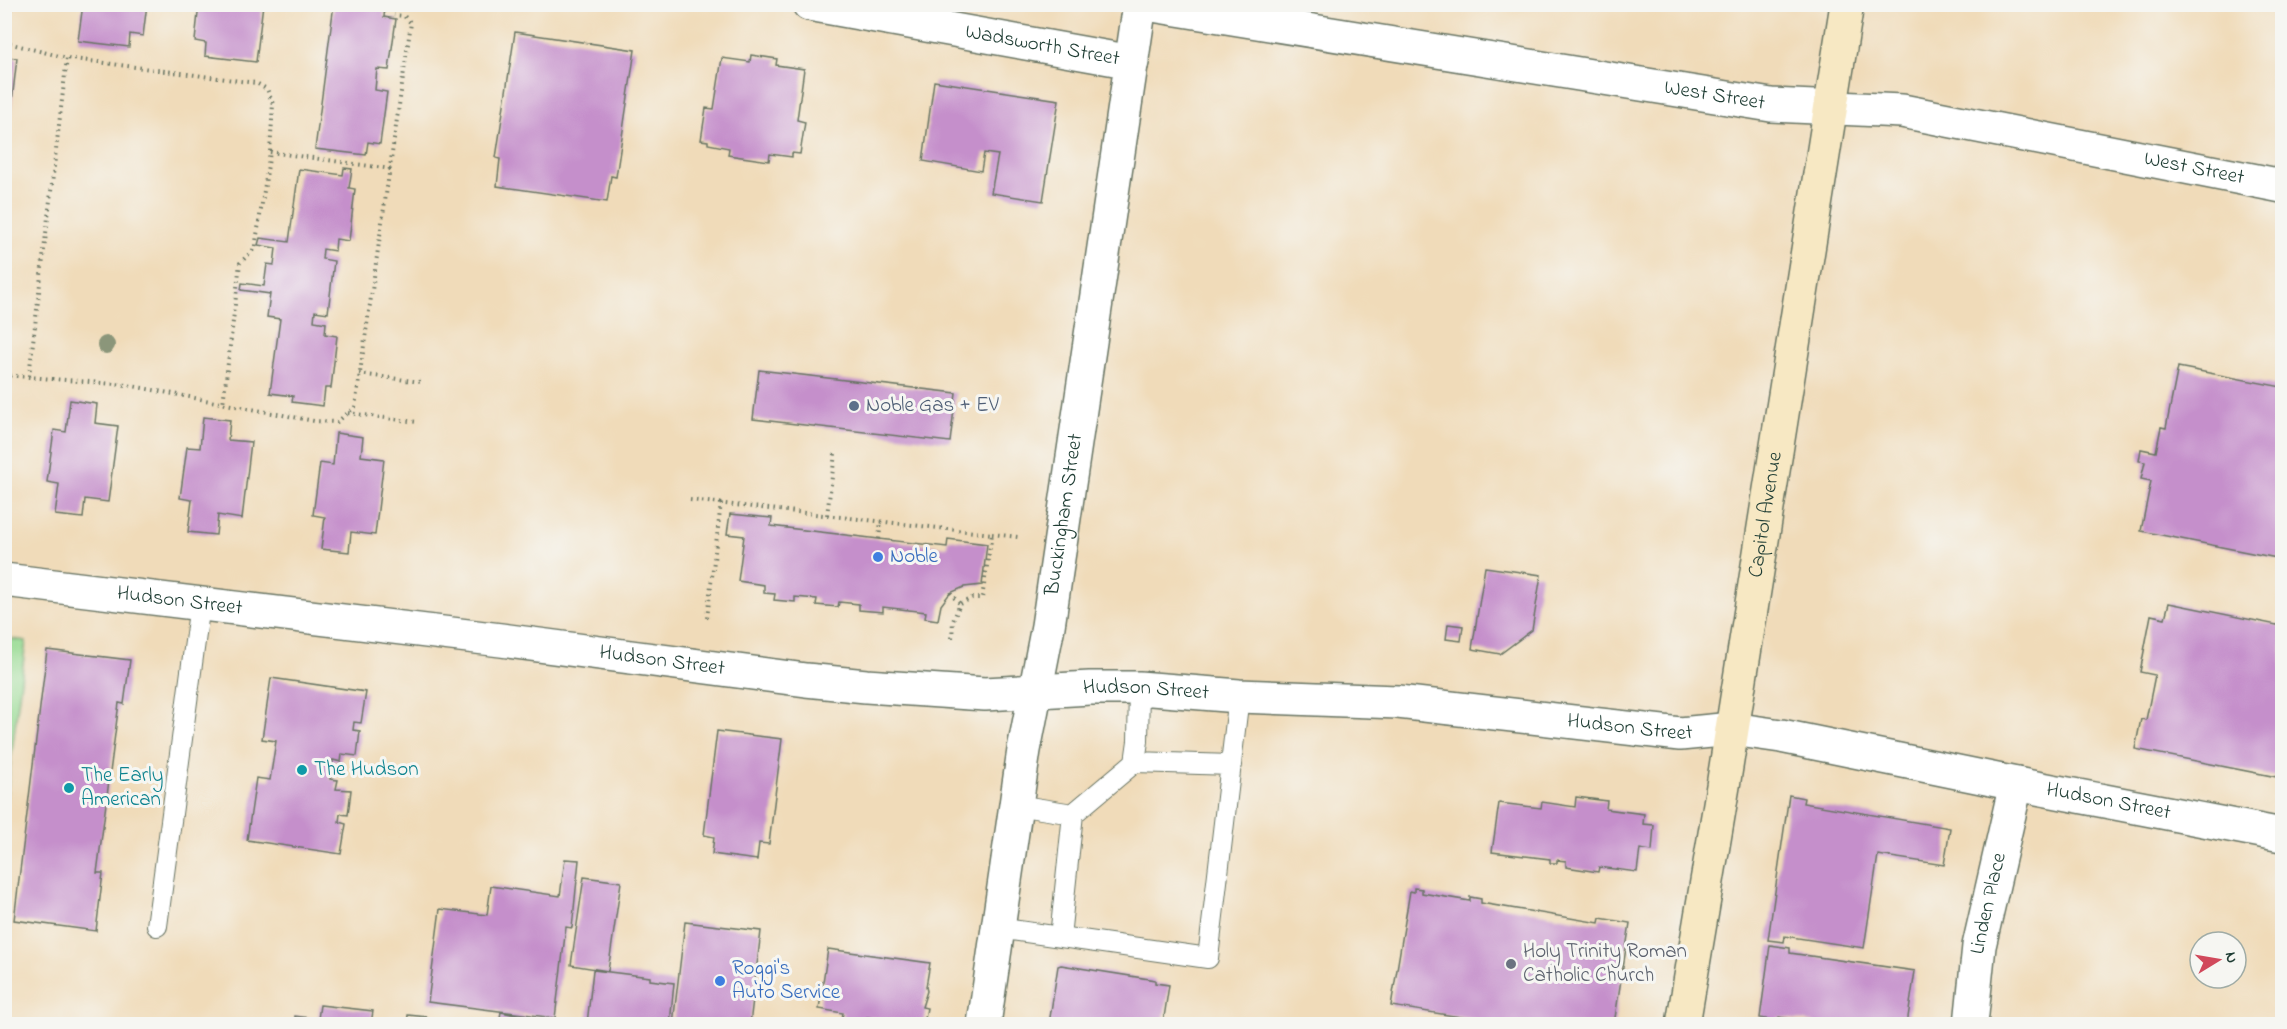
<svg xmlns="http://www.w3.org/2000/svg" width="2287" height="1029" font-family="'Indie Flower',sans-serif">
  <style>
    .green { fill: #9adc94; stroke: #5c8c64; stroke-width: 1.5 }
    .building { fill: #c58fcb }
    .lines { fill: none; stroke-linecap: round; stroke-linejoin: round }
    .service-casing { stroke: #687463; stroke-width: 22 }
    .minor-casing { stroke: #687463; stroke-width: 36 }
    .tertiary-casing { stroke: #687463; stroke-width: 36 }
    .secondary-casing { stroke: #687463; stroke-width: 36 }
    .path { stroke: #687463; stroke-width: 4; stroke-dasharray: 1.5 4.5; stroke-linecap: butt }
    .service { stroke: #fff; stroke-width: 20 }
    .minor { stroke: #fff; stroke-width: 33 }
    .tertiary { stroke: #fff; stroke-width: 33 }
    .secondary { stroke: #f7e8c3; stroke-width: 33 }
    .tree { fill: #8b967a }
    .service-dot { fill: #5c6f8a; stroke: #f6f6f2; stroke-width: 2 }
    .shop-dot { fill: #3f7fe0; stroke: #f6f6f2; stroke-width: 2 }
    .culture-dot { fill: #0f9aa8; stroke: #f6f6f2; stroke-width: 2 }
    .worship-dot { fill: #6b7280; stroke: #f6f6f2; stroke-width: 2 }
    .labels { text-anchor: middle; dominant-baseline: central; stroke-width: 6; stroke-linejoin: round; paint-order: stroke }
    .street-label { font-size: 21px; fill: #1f3d34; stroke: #f6f6f2 }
    .service-label { font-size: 21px; fill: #4e5e75; stroke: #f6f6f2; text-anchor: start }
    .shop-label { font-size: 21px; fill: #366cbe; stroke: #f6f6f2; text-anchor: start }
    .culture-label { font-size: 21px; fill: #0d838f; stroke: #f6f6f2; text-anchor: start }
    .worship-label { font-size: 21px; fill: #5b616d; stroke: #f6f6f2; text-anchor: start }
  </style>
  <rect width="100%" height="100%" fill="#f6f6f2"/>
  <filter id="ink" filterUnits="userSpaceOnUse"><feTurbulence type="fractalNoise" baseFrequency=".0167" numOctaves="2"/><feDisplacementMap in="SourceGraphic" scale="12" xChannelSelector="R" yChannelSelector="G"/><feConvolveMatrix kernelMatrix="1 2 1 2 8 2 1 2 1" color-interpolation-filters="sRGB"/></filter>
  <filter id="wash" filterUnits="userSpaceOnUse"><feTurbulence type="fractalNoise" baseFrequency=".008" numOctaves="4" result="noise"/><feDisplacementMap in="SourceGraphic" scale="24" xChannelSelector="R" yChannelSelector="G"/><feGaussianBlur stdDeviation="1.35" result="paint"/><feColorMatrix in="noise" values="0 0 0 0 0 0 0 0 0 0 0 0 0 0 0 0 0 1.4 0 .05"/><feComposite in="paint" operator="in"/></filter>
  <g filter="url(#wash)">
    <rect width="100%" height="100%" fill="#f0dbb9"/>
    <!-- green -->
    <path class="green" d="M4,638L26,641L5,806H4Z"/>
    <g id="blocks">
      <!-- building -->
      <path class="building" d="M4,4H12L10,25L4,24Z
        M83,4H147L143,36L130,34L129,47L78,41Z
        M199,4H263L256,62L205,56L206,43L195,41Z
        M334,4L385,6L384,17L396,19L389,70L377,69L375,90L387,92L380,144L368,142L366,155L315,149Z
        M515,32L635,50L616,177L611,176L607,202L497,186L500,159L496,158Z
        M751,55L777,59L776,65L804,69L797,120L805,122L800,154L792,153V157L770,154L769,161L728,155L729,148L708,144V141L701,140L706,108L714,109L722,58L750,62Z
        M4,57L17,58L8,135H4Z
        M934,81L1059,100L1043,201L991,193L998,155L984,153L981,171L923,161Z
        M344,168L352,169L349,188L355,189L349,241L336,239L335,251L323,249L322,259L334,261L328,313L315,311L314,321L326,323L325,334L337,336L331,388H325L323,406L292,402L293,396L270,393L280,319L267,317L270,294L241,290L242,283L264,286L267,264L274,265L276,248L258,245L260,238L289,242L299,169L343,175Z
        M2178,367L2282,387V559L2141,531L2151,481L2141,479L2145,462L2139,461L2141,449L2156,452L2161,427L2166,428Z
        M759,370L956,393L950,442L753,419Z
        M70,400L97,404L95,423L118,426L108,502L85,499L83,518L55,515L59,484L47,482L54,430L66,432Z
        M203,417L230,420L228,440L251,442L242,519L218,515L216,535L188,532L192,500L180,498L187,447L200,448Z
        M336,433L363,437L361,456L384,459L375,535L351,532L349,552L321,549L325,517L313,515L320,463L333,465Z
        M730,514L772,518L771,526L879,539L947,547L948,539L987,544L982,585L964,587L950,593L941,605L938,620L925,618L926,612L883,607V612L859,610V604L839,602L838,607L816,605L817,599L795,597V602L774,600L775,594L764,593V585L738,581L744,536L727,534Z
        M1485,567L1541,575L1532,630L1500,654L1472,649Z
        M2169,603L2282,626V778L2135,749L2141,719L2146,720L2155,675L2140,672L2151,615L2165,618Z
        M1448,624L1463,626L1461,641L1446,639Z
        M47,650L130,660L124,704L119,703L97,873H103L96,931L14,920Z
        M271,678L366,692L361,723L354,722L353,730L360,731L357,756L342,754L341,762L333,760L330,779L338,780L336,789L351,790L348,815L340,814L339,822L346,824L341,854L247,840L256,778L270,780L276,741L262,739Z
        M717,731L782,739L769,844L759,843L757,860L712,854L714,837L704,835Z
        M1789,795L1804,798L1803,803L1950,828L1944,865L1878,855L1864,948L1785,936L1784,942L1768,940Z
        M1576,797L1607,801L1606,809L1644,814L1643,824L1654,825L1652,851L1640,849L1637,872L1599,867L1598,872L1566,867V861L1557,860V863H1550V859L1492,852L1499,803L1541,808L1542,802L1575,807Z
        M565,859L579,860L572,928L566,927L555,1018L428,1002L440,909L487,915L491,886L560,896Z
        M584,877L621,882L608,971L571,965Z
        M1414,888L1422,889V893L1470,901V897L1481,899V903L1599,923L1600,918L1630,923L1614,1024H1504L1391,1006L1410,891L1414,892Z
        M685,922L761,931L750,1024H673Z
        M1770,945L1790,948V953L1915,971L1907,1024H1814V1023L1779,1017L1778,1021L1760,1018Z
        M828,949L930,963L926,987L927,991L922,1007L927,1008L924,1024L867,1017L866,1022L842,1018L843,1013L819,1009Z
        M1061,965L1155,980V983L1169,985L1163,1024H1049L1058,966Z
        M593,970L650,977V980L674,983L670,1024H587Z
        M320,1005L373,1011L371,1024H295V1016L318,1019Z
        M501,1012L544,1021V1024H499Z
        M408,1015L427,1017L426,1024H407Z"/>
    </g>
  </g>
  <g filter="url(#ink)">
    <use href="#blocks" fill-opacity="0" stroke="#687463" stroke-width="1.5"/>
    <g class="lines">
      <!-- service casing -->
      <g class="service-casing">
        <path id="service" d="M1135,762L1232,765
          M1016,805L1073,814
          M157,926L200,604
          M998,928L1208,958L1239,696
          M1060,937L1073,814L1135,762L1138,741L1139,688"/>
      </g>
      <!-- minor casing -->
      <g class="minor-casing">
        <g id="minor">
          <path id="s1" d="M809,4L1132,62"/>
          <path id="s2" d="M1146,4L1771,105L1902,111L2282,186"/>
          <path id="s3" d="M1971,1024L1979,946L2016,784"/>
        </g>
      </g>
      <!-- tertiary casing -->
      <g class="tertiary-casing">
        <g id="tertiary">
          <path id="s4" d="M4,580L501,640L806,680L866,686L985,694L1090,688H1139L1239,696L1398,702L1680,734L1732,729L1781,736L2016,784L2282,835"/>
          <path id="s5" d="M984,1024L1024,750L1048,626L1140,4"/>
        </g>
      </g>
      <!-- secondary casing -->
      <g class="secondary-casing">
        <g id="secondary">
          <path id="s6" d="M1683,1024L1723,786L1847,4"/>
        </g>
      </g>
      <!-- path -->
      <path class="path" d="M4,42L67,58L256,83L267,89L273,104L270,152L255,248L240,263L223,404
        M270,152L391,169
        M359,374L421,382
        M4,375L127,385L314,421L337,422L355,407L411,23L404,16L394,15
        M29,376L67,58
        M348,413L417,422
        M690,500L992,534L982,598H972L960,604L953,621L952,639
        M827,515L835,454
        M992,534L1018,537
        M879,539L881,521
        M950,593L960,604
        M707,618L721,503"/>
      <!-- service -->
      <use href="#service" class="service"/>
      <!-- minor -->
      <use href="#minor" class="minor"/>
      <!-- tertiary -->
      <use href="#tertiary" class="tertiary"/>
      <!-- secondary -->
      <use href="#secondary" class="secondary"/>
    </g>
    <!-- trees -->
    <circle class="tree" cx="106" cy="345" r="9"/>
  </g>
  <!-- markers -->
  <circle class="service-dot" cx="854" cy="406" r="6"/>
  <g class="shop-dot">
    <circle cx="878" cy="557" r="6"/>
    <circle cx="720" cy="981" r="6"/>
  </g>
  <g class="culture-dot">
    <circle cx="302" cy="770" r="6"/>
    <circle cx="69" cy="788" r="6"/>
  </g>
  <circle class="worship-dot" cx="1511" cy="964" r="6"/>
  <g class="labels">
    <!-- street labels -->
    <g class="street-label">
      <text stroke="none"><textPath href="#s1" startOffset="237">Wadsworth Street</textPath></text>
      <text stroke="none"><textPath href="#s2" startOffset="576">West Street</textPath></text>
      <text stroke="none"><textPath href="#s2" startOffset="1062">West Street</textPath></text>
      <text stroke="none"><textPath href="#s5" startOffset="516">Buckingham Street</textPath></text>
      <text stroke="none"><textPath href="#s6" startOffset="516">Capitol Avenue</textPath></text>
      <text stroke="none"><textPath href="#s4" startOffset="177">Hudson Street</textPath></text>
      <text stroke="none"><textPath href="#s4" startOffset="663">Hudson Street</textPath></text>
      <text stroke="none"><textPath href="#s4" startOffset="1149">Hudson Street</textPath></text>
      <text stroke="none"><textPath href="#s4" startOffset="1635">Hudson Street</textPath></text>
      <text stroke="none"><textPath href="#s4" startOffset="2121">Hudson Street</textPath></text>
      <text stroke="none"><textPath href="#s3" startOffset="122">Linden Place</textPath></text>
    </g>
    <!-- service labels -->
    <g class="service-label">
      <text x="866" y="406">Noble Gas + EV</text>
    </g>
    <!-- shop labels -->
    <g class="shop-label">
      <text x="890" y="557">Noble</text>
      <text x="732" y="969">Roggi's<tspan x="732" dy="24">Auto Service</tspan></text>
    </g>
    <!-- culture labels -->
    <g class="culture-label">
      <text x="314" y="770">The Hudson</text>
      <text x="81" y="776">The Early<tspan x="81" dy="24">American</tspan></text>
    </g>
    <!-- worship labels -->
    <g class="worship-label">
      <text x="1523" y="952">Holy Trinity Roman<tspan x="1523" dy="24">Catholic Church</tspan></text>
    </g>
  </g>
  <!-- margin -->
  <rect width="2287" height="1029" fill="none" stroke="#f6f6f2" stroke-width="24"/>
  <!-- north arrow -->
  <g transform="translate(2218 960) rotate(79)"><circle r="28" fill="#f6f6f2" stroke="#a0aca6" stroke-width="1.5"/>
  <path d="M0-4.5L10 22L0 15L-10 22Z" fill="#d1495b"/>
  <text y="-9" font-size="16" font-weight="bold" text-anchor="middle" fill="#1f3d34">N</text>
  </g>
</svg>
